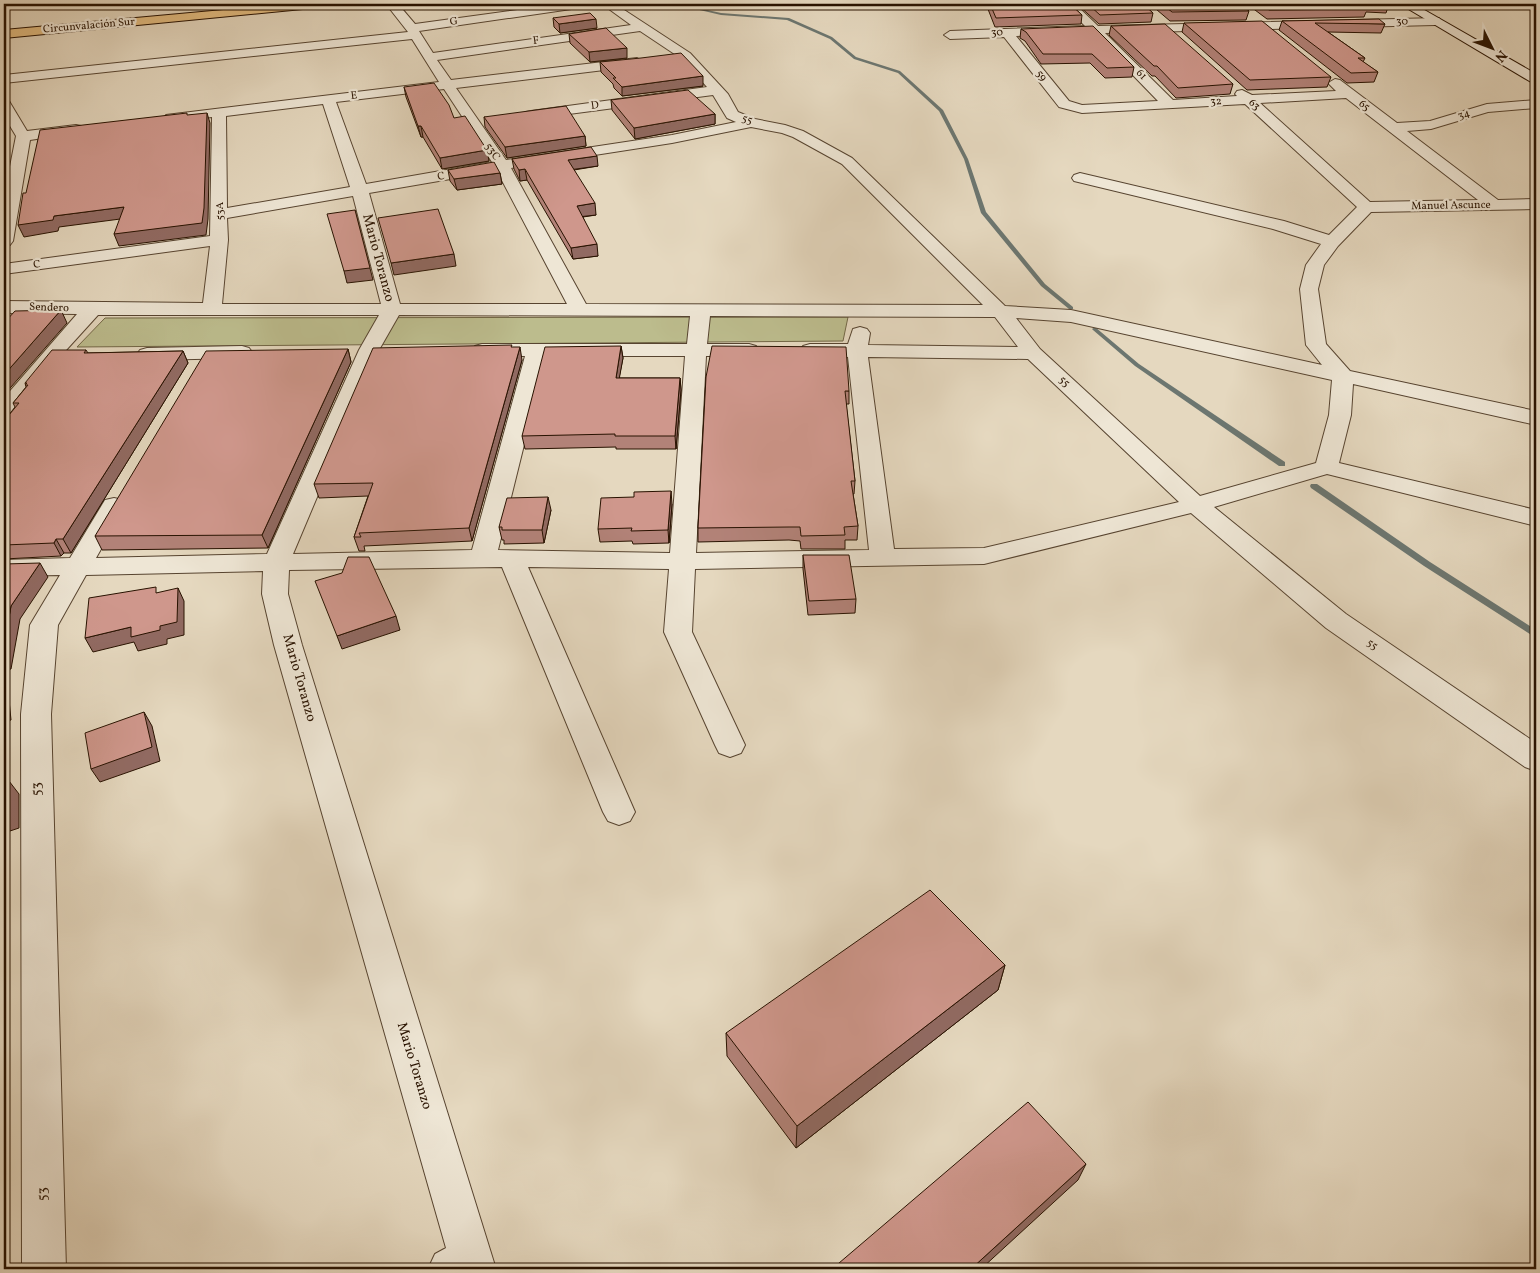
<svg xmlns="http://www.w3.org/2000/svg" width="1540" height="1273" font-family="Vollkorn,serif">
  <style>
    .green { fill: #bcbc8d; stroke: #726746 }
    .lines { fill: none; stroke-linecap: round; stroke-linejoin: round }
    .stream { fill: #6c7670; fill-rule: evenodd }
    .minor-casing { stroke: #574430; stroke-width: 2 }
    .secondary-casing { stroke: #281200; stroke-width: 2 }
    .trunk-casing { stroke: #281200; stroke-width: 2 }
    .minor { fill: #eee6d5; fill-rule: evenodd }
    .secondary { fill: #eee6d5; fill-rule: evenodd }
    .trunk { fill: #e2bc80; fill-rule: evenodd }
    .wall { fill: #b28278; stroke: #281200 }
    .shaded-wall { fill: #916a62; stroke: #281200 }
    .building { fill: #cf978c; stroke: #281200 }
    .labels { text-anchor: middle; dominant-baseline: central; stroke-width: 4.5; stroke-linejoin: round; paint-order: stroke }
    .far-street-label { font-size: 11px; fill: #281200; stroke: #eee6d5 }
    .street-label { font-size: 14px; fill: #281200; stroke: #eee6d5 }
  </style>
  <rect width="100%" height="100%" fill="#e5d8bf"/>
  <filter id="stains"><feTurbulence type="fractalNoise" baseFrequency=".004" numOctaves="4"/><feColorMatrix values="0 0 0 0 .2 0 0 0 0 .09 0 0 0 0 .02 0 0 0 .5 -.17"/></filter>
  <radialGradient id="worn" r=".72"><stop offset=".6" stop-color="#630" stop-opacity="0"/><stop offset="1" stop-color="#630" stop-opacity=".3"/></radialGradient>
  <!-- green -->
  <path class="green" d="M848,317L843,341L77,347L105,318Z"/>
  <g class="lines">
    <!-- stream -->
    <path class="stream" d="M674,4H680L721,13L789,18L832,37L856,57L900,71L943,110L968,159L986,212L1045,284L1073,307V309H1069L1041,286L981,213L964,159L939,111L898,73L854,59L830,39L787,20L721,15Z
      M1095,327L1139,364L1285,462V466H1279L1135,366L1093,330L1092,329Z
      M1311,484H1317L1430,562L1536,630V637L1533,636L1424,566L1311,488L1310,486Z"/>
    <!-- minor casing -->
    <g class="minor-casing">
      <path id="minor" d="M386,4H398L415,24L562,4H591L585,7L419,31L433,53L631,25L602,4H615L690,53L728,94L738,112L755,119L785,125L803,131L852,158L1005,306L1071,310L1322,365L1306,345L1300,289L1306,265L1321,244L1273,229L1074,181L1072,178L1074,175L1080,173L1284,221L1329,235L1357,207L1245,104L1082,113L1059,107L1004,37L950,39L944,35L950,31L1085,26L1063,4H1075L1098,26L1439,18L1441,21L1435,25L1105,33L1173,100L1237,96L1235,94L1237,91L1242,90L1252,95L1336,91L1328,83L1335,79L1340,80L1397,123L1430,121L1487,104L1536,100V108L1488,112L1431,129L1407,131L1498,200L1536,199V209L1371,212L1338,246L1324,265L1318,289L1326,344L1350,371L1536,411V425L1353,384L1351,415L1339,463L1536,510V526L1327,474L1214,507L1346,614L1536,743V771L1525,767L1326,628L1191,513L984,564L695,569L692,632L745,745L741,753L730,757L719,753L715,745L664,632L669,569L528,567L635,812L630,821L619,825L608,821L603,812L502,567L289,570L288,594L302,645L496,1269H428L435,1254L446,1248L274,645L262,594L263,571L86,575L58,625L51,714L66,1269H22L21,714L30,625L60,575L4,576V560L70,558L105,500L114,498L123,500L126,505L96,558L267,554L359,350L379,315H98L58,359L12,417L4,419V398L77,314L4,313V301L203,303L210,246L4,274V264L210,236L212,117L171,122L166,121L164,118L166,115L439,82L412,39L4,83V75L408,32ZM640,31L682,59L707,87L531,111L526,112L524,115L526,118L531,119L713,95L727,118L736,122L672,135L506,160L456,88L637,66L643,62L637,58L451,80L437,60ZM1092,33L1158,101L1082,105L1069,101L1016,36ZM444,89L492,162L366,184L336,102ZM1346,98L1478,200L1370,202L1260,103ZM323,104L350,187L227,208L226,116ZM751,127L782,133L793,137L842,164L983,305L586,304L511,168L672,143ZM497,171L567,304H400L369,193ZM353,196L381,304H222L228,240L227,218ZM399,315L690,316L687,344H482L475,346L472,350L475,354L482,356H525L472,550L293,554L379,350ZM710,316L995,317L1018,347L868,345L870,333L867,329L860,327L853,329L848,344H810L803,346L800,350L803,354L848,357L869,550L696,553L706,356H749L756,354L759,350L756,346L749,344H707ZM1016,318L1071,322L1332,380L1329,415L1316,463L1200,496L1040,349ZM546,356H685L670,553L498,550ZM868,357L1028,359L1179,502L984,548L894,549Z
        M4,100L9,101L27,131L76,125L81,126L83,129L81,132L76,133L30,140L13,241L10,245L4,246V197L16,136L4,116Z
        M242,346L249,348L252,352L249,356L242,358L147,360L140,358L137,354L140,350L147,348Z"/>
    </g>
    <!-- secondary casing -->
    <g class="secondary-casing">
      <path id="secondary" d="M1400,4H1414L1536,74V83L1531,82Z"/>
    </g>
    <!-- trunk casing -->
    <g class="trunk-casing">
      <path id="trunk" d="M289,4H329L323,7L4,38V30Z"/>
    </g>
    <!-- minor -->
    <use href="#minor" class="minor"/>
    <!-- secondary -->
    <use href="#secondary" class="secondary"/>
    <!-- trunk -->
    <use href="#trunk" class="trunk"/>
  </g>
  <!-- wall -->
  <path class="wall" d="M986,4H1070L1082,15L1081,24L995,27Z
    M1077,4H1143L1153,13L1151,22L1099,24Z
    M1150,4H1240L1249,11L1246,20L1170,21Z
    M1247,4H1389L1386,13L1366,12L1364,17L1267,19Z
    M553,18L597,28L560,33L554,27Z
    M1282,21L1385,24L1381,33L1328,32L1365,58L1363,62L1378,72L1374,82L1347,83L1279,30Z
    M1184,23L1331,77L1327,87L1247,90L1182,32Z
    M1111,26L1233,84L1230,94L1176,98L1155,76H1152L1109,35Z
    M1021,29L1134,67L1132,77L1105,78L1090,63L1041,64L1025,41L1020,38Z
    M569,34L627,58L590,62L570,43Z
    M600,62L703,86L622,96L614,88L613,84L601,72Z
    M404,87L454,118L487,150L489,161L442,169L423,137H421L406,97Z
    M611,100L715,114V124L635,139L612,110Z
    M484,117L585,136L586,146L507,158L485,127Z
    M512,159L598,166L574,170L596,215L583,217L598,256L573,259L527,180L520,181L514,169Z
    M448,170L500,173L502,184L457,190L450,181Z
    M621,346L623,358L619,378H680L681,390L676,449H616V447L525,449L522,436Z
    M512,347L522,360L472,541L364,546L365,551H359L354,537L368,496L319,498L314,484Z
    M348,349L351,362L268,548L102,550L95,536Z
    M86,350L88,353L183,351L188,363L71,553H64L61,556L4,559V421L15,407L13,403L26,387L25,383Z
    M706,377L849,391V404H846L855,481L854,494H853L858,526L857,540H845V549H801L800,541L789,540L698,542V528Z
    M672,504L669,543L633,544L632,541L600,542L598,529Z
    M551,510L544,543L504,544V540H502L499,527Z
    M803,555L856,599L855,613L808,615L803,569Z
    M1005,965L998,990L796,1148L727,1056L726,1033Z"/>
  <!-- shaded-wall -->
  <path class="shaded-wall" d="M596,19L597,28L560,33L559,24Z
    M627,48V58L590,62L589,52Z
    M703,76V86L622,96V87Z
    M207,113L210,123L208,219L206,235L119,246L114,234Z
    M715,114V124L635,139L634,128Z
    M418,126H421L423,137H421Z
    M585,136L586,146L507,158L505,147Z
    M487,150L489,161L442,169L440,158Z
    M597,156L598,166L569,170L568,160Z
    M525,169L527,180L520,181L519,170Z
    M500,173L502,184L457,190L454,179Z
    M595,203L596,215L578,217L577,206Z
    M124,207L128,218L59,227L58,231L24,237L18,225L54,216Z
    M355,210L373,280L347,283L344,271Z
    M597,244L598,256L573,259L571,248Z
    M454,254L456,266L394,275L391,263Z
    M61,310L67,323L4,395V375Z
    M621,346L623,358L617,391L616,378Z
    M520,347L522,360L472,541L469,528Z
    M348,349L351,362L268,548L262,535Z
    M183,351L188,363L71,553L63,539Z
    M680,378L681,390L676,449L675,436Z
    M671,491L672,504L669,543L668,530Z
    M548,497L551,510L544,543L542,530Z
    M56,539L64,553L61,556L54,543Z
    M40,563L48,577L20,619L11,669L6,670L11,720L4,722V646L11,606Z
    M178,588L184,601V635L167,639V644L138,651L134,642L93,652L85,638L131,627L160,626Z
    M396,616L400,630L342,649L337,636Z
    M144,712L152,726L160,761L100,782L91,769Z
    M9,781L19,794V828L4,833V816Z
    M1005,965L998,990L796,1148L797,1126Z
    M1086,1164L1078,1180L981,1269H971Z"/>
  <!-- building -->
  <path class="building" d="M990,4H1070L1082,15L996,18Z
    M1088,4H1143L1153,13L1100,15Z
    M1162,4H1240L1249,11L1172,12Z
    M1261,4H1362L1367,9L1269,10Z
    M590,13L596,19L559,24L553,18Z
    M1379,19L1385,24L1315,23L1365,58H1358L1378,72L1351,73L1282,21Z
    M1262,21L1331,77L1250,80L1184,23Z
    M1165,24L1233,84L1178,88L1157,66H1154L1111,26Z
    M1093,26L1134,67L1107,68L1092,54H1043L1026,32L1021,29Z
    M606,28L627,48L589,52L569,34Z
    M681,53L703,76L622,87L613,78H616L600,62L641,58Z
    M434,83L449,105L454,118L465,116L487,150L440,158L421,126H418L404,87Z
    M688,90L715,114L634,128L611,100Z
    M566,106L585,136L505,147L484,117Z
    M187,113V115L207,113L204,208L202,223L114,234L124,207L54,216L53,220L18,225L23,193H26L40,130Z
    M591,147L597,156L568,160L595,203L577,206L597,244L571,248L525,169L519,170L512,159Z
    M494,162L500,173L454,179L448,170Z
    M438,209L454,254L391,263L378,218Z
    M355,210L370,268L344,271L327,214Z
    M61,310L4,375V323L15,311Z
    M512,345L511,347H520L469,528L359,533L361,537H354L373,483L314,484L373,348Z
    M621,346L616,378H680L675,436H615V434L522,436L545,347Z
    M712,346L846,347L849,391H845L855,481H851L858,526L844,527L845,535L801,536L800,527H789L698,528L706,377Z
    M348,349L262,535L95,536L206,351Z
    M52,350H86L84,353L183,351L63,539H56L54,543L4,545V421L19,403H13L28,385H25L27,383H25Z
    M671,491L668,530L631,531L632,528L598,529L601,498L634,497V492Z
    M548,497L542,530H502V527H499L507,498Z
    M803,555H849L856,599L809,601Z
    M348,557H369L396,616L337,636L315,581L342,573Z
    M40,563L11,606L4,646V564Z
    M156,587V593L178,588L177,622L160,626V630L131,637V627L85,638L89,598Z
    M144,712L152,747L91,769L85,733Z
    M9,781V815L4,816V782Z
    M930,890L1005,965L797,1126L726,1033Z
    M1028,1102L1086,1164L971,1269H832Z"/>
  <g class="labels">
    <!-- far-street labels -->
    <g class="far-street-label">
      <text transform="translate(454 22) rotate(-8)">G</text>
      <text transform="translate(1402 22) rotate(-1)">30</text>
      <text transform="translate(89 26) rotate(-5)">Circunvalación Sur</text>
      <text transform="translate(997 33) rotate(-2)">30</text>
      <text transform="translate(536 41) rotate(-8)">F</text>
      <text transform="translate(1141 75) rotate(45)">61</text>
      <text transform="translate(1041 76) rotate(51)">59</text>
      <text transform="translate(354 96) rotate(-7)">E</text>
      <text transform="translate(1216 102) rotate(-3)">32</text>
      <text transform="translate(1254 105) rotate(42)">63</text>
      <text transform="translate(595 106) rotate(-8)">D</text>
      <text transform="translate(1364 106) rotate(37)">65</text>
      <text transform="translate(1464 115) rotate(-18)">34</text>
      <text transform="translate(747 120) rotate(19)">55</text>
      <text transform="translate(492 152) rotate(55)">53C</text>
      <text transform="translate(441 177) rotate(-10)">C</text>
      <text transform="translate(1451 206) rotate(-1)">Manuel Ascunce</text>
      <text transform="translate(220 211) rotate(-90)">53A</text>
      <text transform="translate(37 265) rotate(-8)">C</text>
      <text transform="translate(49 308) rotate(2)">Sendero</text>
      <text transform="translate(1064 382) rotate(43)">55</text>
      <text transform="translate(1372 645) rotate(35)">55</text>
    </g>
    <!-- street labels -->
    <g class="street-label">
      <text transform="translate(378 258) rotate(75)">Mario Toranzo</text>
      <text transform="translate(299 678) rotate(74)">Mario Toranzo</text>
      <text transform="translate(37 789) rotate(-91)">53</text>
      <text transform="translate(414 1066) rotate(73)">Mario Toranzo</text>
      <text transform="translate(43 1194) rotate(-91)">53</text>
    </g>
  </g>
  <!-- margin -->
  <rect width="1540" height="1273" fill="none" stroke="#e5d8bf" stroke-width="20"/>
  <rect x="5" y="5" width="1530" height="1263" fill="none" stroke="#281200" stroke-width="2.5"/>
  <rect x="10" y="10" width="1520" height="1253" fill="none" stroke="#281200"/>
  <!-- north arrow -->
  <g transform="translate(1492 48) rotate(132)" stroke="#eee6d5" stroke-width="4" paint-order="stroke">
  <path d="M0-4L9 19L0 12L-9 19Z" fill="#281200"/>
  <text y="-8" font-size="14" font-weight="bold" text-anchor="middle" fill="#281200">N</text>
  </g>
  <rect width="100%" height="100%" filter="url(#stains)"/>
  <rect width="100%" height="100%" fill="url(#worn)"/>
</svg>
